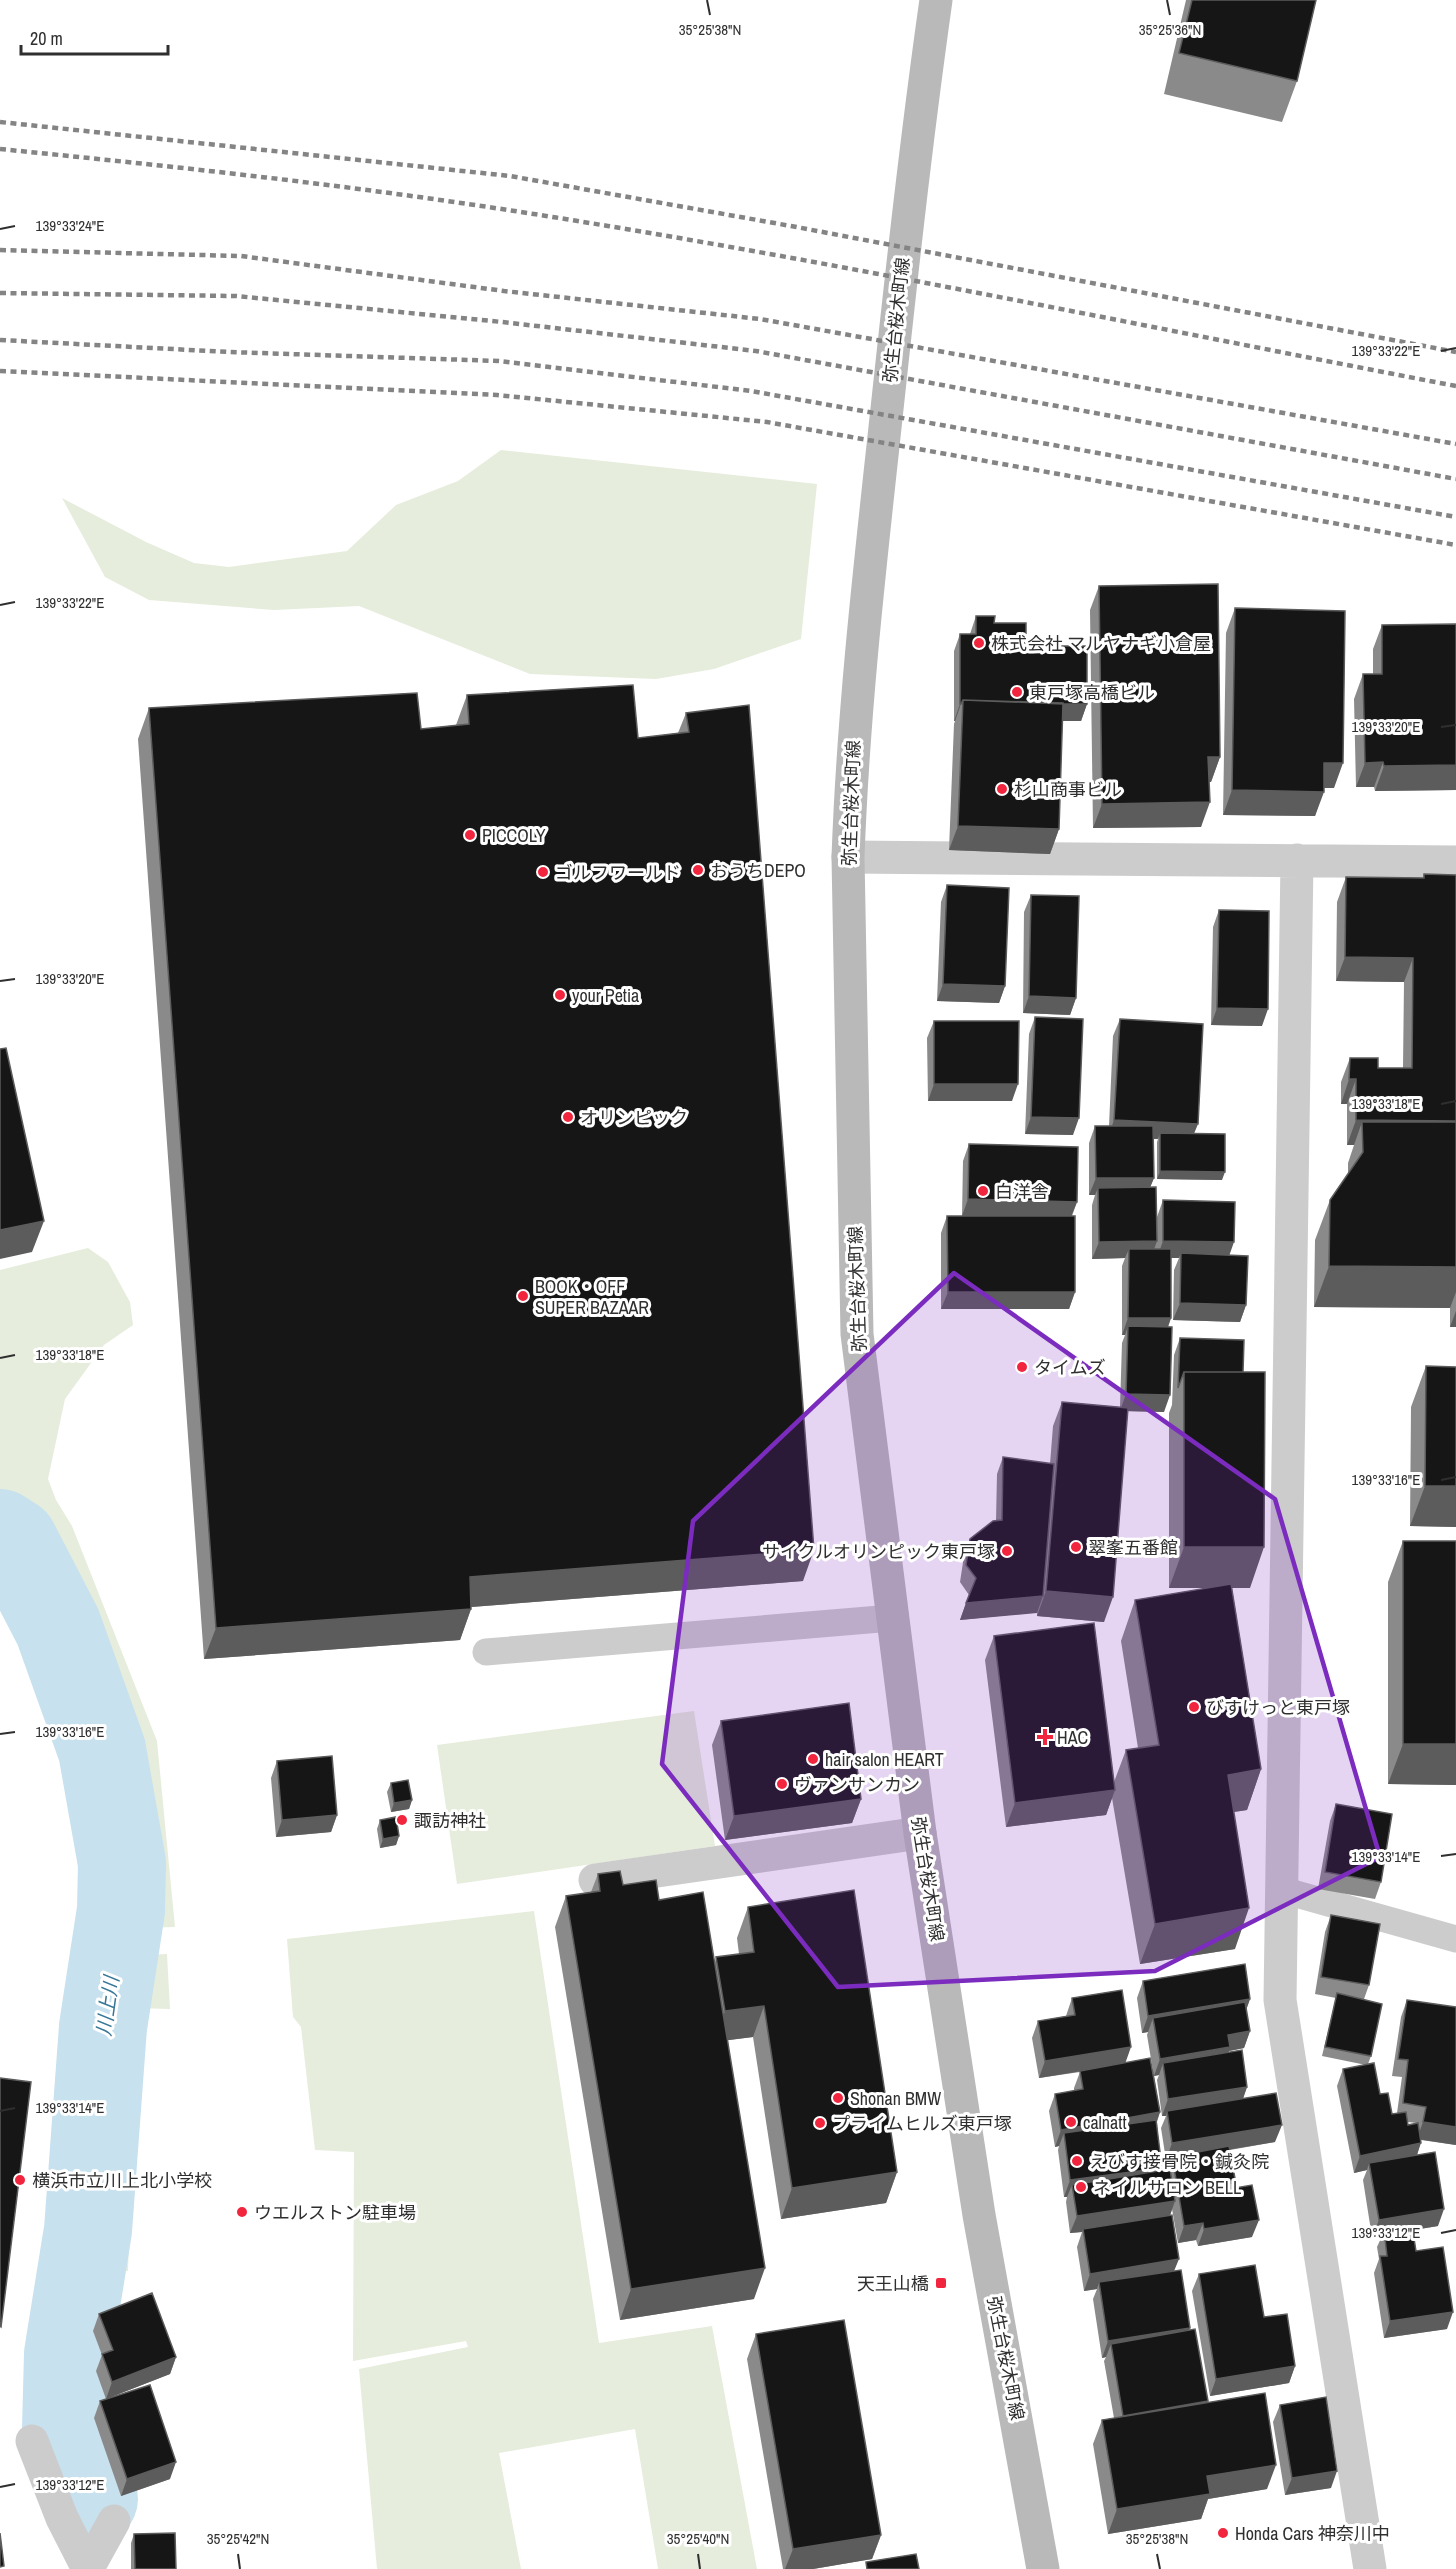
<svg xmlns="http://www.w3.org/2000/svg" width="1456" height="2569" font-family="'Archivo Narrow','Noto Sans JP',sans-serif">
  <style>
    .green { fill: #e6eddc }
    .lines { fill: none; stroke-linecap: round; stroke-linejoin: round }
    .river { stroke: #c7e1ee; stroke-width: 88 }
    .service { stroke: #ccc; stroke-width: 27 }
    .minor { stroke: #ccc; stroke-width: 33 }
    .secondary { stroke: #b9b9b9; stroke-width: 33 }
    .rail { stroke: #848484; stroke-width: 4.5; stroke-dasharray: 6 4.5; stroke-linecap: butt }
    .wall { fill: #8a8a8a; fill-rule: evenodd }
    .shaded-wall { fill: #5c5c5c }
    .building { fill: #161616; stroke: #5c5c5c; stroke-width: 1.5 }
    .marked { fill: #7b2cbf; fill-opacity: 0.2; stroke: #7b2cbf; stroke-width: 4.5; stroke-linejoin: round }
    .ticks { fill: none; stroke: #2f2f2f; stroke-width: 2 }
    .poi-dot { fill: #f2253e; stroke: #fff; stroke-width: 2 }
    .labels { text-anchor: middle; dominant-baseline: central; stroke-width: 6; stroke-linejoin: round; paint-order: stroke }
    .street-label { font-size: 18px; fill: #2f2f2f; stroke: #fff }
    .poi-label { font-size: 18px; fill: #2f2f2f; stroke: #fff; text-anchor: start }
    .water-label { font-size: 20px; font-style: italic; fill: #377797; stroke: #fff }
    .ticks-label { font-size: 15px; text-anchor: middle; fill: #2f2f2f; stroke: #fff; stroke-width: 6; stroke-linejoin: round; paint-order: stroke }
  </style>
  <rect width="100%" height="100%" fill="#fff"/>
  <!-- green -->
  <path class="green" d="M501,450L817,484L801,639L714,669L656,679L530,674L359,606L274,610L149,600L105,577L62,498L146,542L194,563L229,567L347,551L396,505L458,481Z
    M88,1248L108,1262L130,1302L133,1325L104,1345L65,1399L48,1479L56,1500L72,1526L157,1741L175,1927L142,1928L125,1922L134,1825L123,1759L108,1707L60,1594L31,1537L0,1515V1270Z
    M694,1711L715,1846L457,1884L437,1745Z
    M534,1911L599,2343L712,2326L757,2569H658L635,2429L499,2453L521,2569H377L359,2369L468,2347L466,2341L353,2361L354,2152L315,2150L301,2027L293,2017L287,1939Z
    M167,1954L170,2009L137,2008L128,2271H89L106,2168L123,1956Z"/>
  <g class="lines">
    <!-- river -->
    <path class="river" d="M0,1533L14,1542L58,1627L102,1750L122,1863L121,1910L103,2027L88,2230L68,2354L66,2429L94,2499"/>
    <!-- service -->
    <path class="service" d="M486,1652L892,1618
      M1282,1890L1456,1939"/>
    <!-- minor -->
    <path class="minor" d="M848,857L1456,862
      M1297,860L1280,2000L1370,2569
      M595,1880L920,1833
      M32,2441L62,2518L88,2569
      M88,2568L114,2521"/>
    <!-- secondary -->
    <path class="secondary" d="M936,0C915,148 899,297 883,446C868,583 853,719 848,857L857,1334L920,1833L979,2215L1043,2569"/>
    <!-- rail -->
    <path class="rail" d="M0,122L510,176L791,226L1456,352
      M0,149C170,166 339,184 508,210C826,259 1141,326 1456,386
      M0,250L241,256L504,291L760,319L1456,444
      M0,293L236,296L502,322L756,351L1456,479
      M0,340L229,352L499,361L751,391L1456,517
      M0,371L497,395L767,422L1456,545"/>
  </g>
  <!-- wall -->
  <path class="wall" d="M1186,0H1316L1297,81L1282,122L1164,94Z
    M1099,586L1220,757L1211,782H1209L1201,827L1093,828L1090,610Z
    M1235,608L1334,788H1324L1315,816L1223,815L1226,633Z
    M976,616L994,623L1026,646L1087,704L1081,721H1062L1059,829L1050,854L949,850L954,724L955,721H954V651L960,634H970Z
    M1456,624V790L1375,791L1374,787H1356L1354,699L1363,674H1373V649L1382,625Z
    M467,695L638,738L678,733L686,713L749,705L803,1581L471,1607V1609L460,1640L204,1659L138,739L149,708L421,729L456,725Z
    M1424,874L1456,875V1327H1450V1308L1314,1307L1315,1240L1330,1200L1348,1174V1163L1354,1145H1347V1104H1341V1082L1350,1058L1378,1068H1403L1404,982L1336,981L1337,902L1346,877L1423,878Z
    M947,885L1005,986L999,1003L937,1001L941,902Z
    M1031,895L1076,998L1070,1015L1023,1013L1024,912Z
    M1219,910L1262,1026L1211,1025L1213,927Z
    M1035,1017L1073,1135L1025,1134L1029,1034Z
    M1120,1019L1194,1134L1222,1180L1157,1179V1142L1158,1139H1153L1154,1178L1150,1187L1157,1233V1217L1163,1200L1230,1255L1246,1305L1240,1322L1173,1320L1174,1270L1179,1258H1171V1318L1168,1327L1164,1412L1128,1411L1104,1622L1037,1616V1612L960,1620L969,1595L960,1582L964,1556L970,1539L996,1521L997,1474L1003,1457L1050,1464L1053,1426L1062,1402L1120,1407L1122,1343L1125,1335H1122V1266L1125,1258L1092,1259V1205L1095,1195H1089V1143L1095,1126H1109L1113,1036Z
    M934,1021L1012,1101H928L927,1038Z
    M969,1144L1077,1202L1072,1216L1075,1292L1069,1309H941V1233L947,1216H962L963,1161Z
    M1180,1338L1243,1372L1250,1588H1232L1261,1769L1247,1810L1234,1812L1235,1949L1140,1964L1112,1798L1106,1815L1006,1827L985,1660L994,1636L1114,1782L1126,1750L1138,1748L1121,1641L1135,1600L1208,1588H1169V1413L1172,1405L1174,1355Z
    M1426,1366L1456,1527L1410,1526L1411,1407Z
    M1403,1541L1456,1785L1388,1784V1582Z
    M721,1721L861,1799L852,1823L725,1840L712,1745Z
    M277,1761L337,1815L331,1832L276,1837L271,1778Z
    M391,1783L412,1800L409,1809L391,1812L387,1792Z
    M1336,1804L1381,1882L1375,1899L1318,1889L1330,1821Z
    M380,1820L399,1836L396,1845L380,1848L377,1829Z
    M598,1874L659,1900L715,1962L716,1957L739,1954L737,1938L748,1907L897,2172L886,2203L781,2219L753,2037L728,2040L754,2299L620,2320L555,1927L566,1896L591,1892Z
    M1331,1915L1369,1985L1364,1999L1371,2056L1368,2064L1380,2094L1392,2114L1397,2113L1402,2077L1392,2076L1401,2017L1407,2000L1456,2145L1421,2140L1417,2156L1438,2226L1413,2230L1416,2251L1447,2329L1384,2338L1374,2273L1379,2259L1377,2247L1382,2236L1372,2237L1363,2180L1367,2170L1354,2173L1337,2086L1343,2069L1366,2065L1322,2056L1336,1998L1315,1994L1325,1932ZM1408,2122L1417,2123L1408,2125Z
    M1143,1981L1250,1999L1246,2010L1250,2031L1244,2048L1229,2051L1228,2053L1247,2087L1243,2099L1275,2142L1230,2150L1236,2184L1234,2188L1252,2237L1198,2246L1196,2240L1178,2243L1172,2209L1170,2216L1174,2271L1207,2402L1267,2489L1208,2499L1201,2519L1108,2534L1093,2444L1102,2420L1114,2418L1104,2361L1106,2357L1102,2358L1093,2299L1097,2289L1084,2291L1077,2247L1082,2232L1070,2233L1066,2202L1067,2197H1064L1058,2150L1059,2146L1055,2147L1049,2111L1055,2094L1074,2091V2088L1080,2072L1039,2078L1032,2038L1038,2021L1066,2016L1072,1998L1125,2062L1153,2071L1147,2035L1148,2032L1142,2033L1137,1998ZM1159,2075L1157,2080L1162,2116H1166L1161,2128L1166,2160H1171L1168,2165L1169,2170L1161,2171L1157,2122L1160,2112L1154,2076Z
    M1199,2274L1264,2317L1295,2366L1289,2383L1210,2396L1192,2291Z
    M99,2314L176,2357L170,2374L106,2399L96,2371L102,2355L93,2331Z
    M756,2334L881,2535L872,2559L813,2569H783L747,2359Z
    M100,2401L170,2479L121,2496L94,2418Z
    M1280,2405L1331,2488L1285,2495L1273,2422Z
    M134,2534L176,2569H131V2543Z"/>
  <!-- shaded-wall -->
  <path class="shaded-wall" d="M960,704H961L955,721H954Z
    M963,704H1087L1081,721H962Z
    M1208,757H1220L1211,782H1199Z
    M1383,762L1374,787H1356L1365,763Z
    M1324,763H1343L1334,788H1315Z
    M1456,765V790L1375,791L1384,766Z
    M1232,790L1324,792L1315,816L1223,815Z
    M1210,802L1201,827L1093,828L1102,804Z
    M958,826L1059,829L1050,854L949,850Z
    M1345,957L1413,958L1404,982L1336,981Z
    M943,984L1005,986L999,1003L937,1001Z
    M1029,996L1076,998L1070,1015L1023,1013Z
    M1217,1008L1268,1009L1262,1026L1211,1025Z
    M1349,1079H1356L1347,1104H1341Z
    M934,1084H1018L1012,1101H928Z
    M1031,1117L1079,1118L1073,1135L1025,1134Z
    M1114,1120L1198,1124L1191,1141L1160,1133L1158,1139L1108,1137Z
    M1356,1120L1456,1121V1146L1362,1122L1354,1145H1347Z
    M1160,1171L1225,1172L1222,1180L1157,1179Z
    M1096,1178H1154L1147,1195L1098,1188L1095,1195H1089Z
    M968,1199L1077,1202L1070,1219L962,1216Z
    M44,1221L32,1252L0,1259V1230Z
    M1157,1241L1151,1258L1129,1249L1125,1258L1092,1259L1099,1242Z
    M1163,1241L1234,1242L1228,1259L1181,1253L1179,1258H1157Z
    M1329,1266L1456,1267V1292L1450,1308L1314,1307Z
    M948,1292H1075L1069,1309H941Z
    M1180,1303L1246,1305L1240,1322L1173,1320Z
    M1456,1311V1327H1450Z
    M1128,1318H1171L1165,1335L1128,1326L1125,1335H1122Z
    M1126,1394L1170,1395L1164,1412L1120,1411Z
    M1425,1486H1456V1527L1410,1526Z
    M1184,1547H1264L1250,1588H1169Z
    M814,1550L803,1581L458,1608L470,1577Z
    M1046,1591L1113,1597L1104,1622L1037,1616Z
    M1043,1596L1037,1613L960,1620L966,1603Z
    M471,1609L460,1640L204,1659L216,1628Z
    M1403,1744H1456V1785L1388,1784Z
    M1261,1769L1247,1810L1213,1815L1228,1775Z
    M1115,1790L1106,1815L1006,1827L1015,1803Z
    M861,1799L852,1823L725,1840L734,1816Z
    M412,1800L409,1809L391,1812L394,1803Z
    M337,1815L331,1832L276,1837L282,1820Z
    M399,1836L396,1845L380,1848L383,1839Z
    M1249,1908L1235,1949L1140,1964L1155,1924Z
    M1250,1999L1244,2016L1153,2018L1148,2032L1142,2033L1148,2016Z
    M764,2006L753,2037L714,2042L725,2011Z
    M1250,2031L1244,2048L1229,2051L1224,2064L1163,2063L1159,2075L1154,2076L1160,2059L1228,2035Z
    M1131,2047L1125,2064L1039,2078L1045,2061Z
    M1247,2087L1241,2104L1167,2111L1166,2116H1162L1168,2099Z
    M1160,2112L1154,2129L1064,2133L1059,2146L1055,2147L1061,2130Z
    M1423,2122L1456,2127V2145L1417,2139Z
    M1282,2125L1275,2142L1172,2159V2157L1171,2160H1166L1172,2143Z
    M1421,2143L1415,2160L1369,2163L1367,2170L1354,2173L1360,2156Z
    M1162,2168L1156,2185H1072L1067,2197H1064L1070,2180Z
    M897,2172L886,2203L781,2219L792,2188Z
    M1236,2184L1233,2193L1179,2195Z
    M1175,2201L1169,2218L1083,2229L1082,2232L1070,2233L1077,2216Z
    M1444,2209L1438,2226L1384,2235V2230L1382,2236L1372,2237L1379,2220Z
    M1259,2220L1252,2237L1198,2246L1204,2229Z
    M1203,2223L1196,2240L1178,2243L1184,2226Z
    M1179,2259L1172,2276L1099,2282L1097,2289L1084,2291L1090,2274Z
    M765,2268L754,2299L620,2320L631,2289Z
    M1453,2312L1447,2329L1384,2338L1390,2321Z
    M1190,2328L1184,2345L1111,2344L1106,2357L1102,2358L1108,2341Z
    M176,2357L170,2374L106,2399L112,2382Z
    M1295,2366L1289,2383L1210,2396L1216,2379Z
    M176,2462L170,2479L121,2496L127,2479Z
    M1276,2465L1267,2489L1208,2499L1201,2519L1108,2534L1117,2509L1207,2476Z
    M1337,2471L1331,2488L1285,2495L1292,2478Z
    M881,2535L872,2559L813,2569H785L793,2549Z"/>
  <!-- building -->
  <path class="building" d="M1192,0H1316L1297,81L1179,53Z
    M1218,584L1220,757H1208L1210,802L1102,804L1099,586Z
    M1235,608L1345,611L1343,763H1324V792L1232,790Z
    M976,616H995L994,623H1026V646H1087V704H1063L963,700L961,704H960V634H976Z
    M1456,624V765L1384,766L1383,762L1365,763L1363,674H1382V625Z
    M633,685L638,738L689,732L686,713L749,705L814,1550L470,1577L471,1609L216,1628L149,708L417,693L421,729L469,724L467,695Z
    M963,700L1063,703L1059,829L958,826Z
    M1424,874L1456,875V1121L1356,1120V1079H1349L1350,1058H1378V1068H1412L1413,958L1345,957L1346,877L1424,878Z
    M947,885L1009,888L1005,986L943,984Z
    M1031,895L1079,896L1076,998L1029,996Z
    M1219,910L1269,911L1268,1009L1217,1008Z
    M1035,1017L1083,1019L1079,1118L1031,1117Z
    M1120,1019L1203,1024L1198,1124L1114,1120Z
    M934,1021H1019L1018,1084H934Z
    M6,1048L44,1221L0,1230V1049Z
    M1362,1122H1456V1267L1329,1266L1330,1200L1363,1152Z
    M1095,1126H1153L1154,1178H1096Z
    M1160,1133L1225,1134V1172L1160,1171Z
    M969,1144L1078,1147L1077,1202L968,1199Z
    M1156,1187L1157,1241L1099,1242L1098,1188Z
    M1163,1200L1235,1202L1234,1242L1163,1241Z
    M947,1216H1075V1292H948Z
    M1129,1249H1171V1318H1128Z
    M1181,1253L1248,1256L1246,1305L1180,1303Z
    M1128,1326L1172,1327L1170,1395L1126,1394Z
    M1180,1338L1244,1340L1243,1372H1184L1178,1388Z
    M1426,1366L1456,1367V1486H1425Z
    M1184,1372H1265L1264,1547H1184Z
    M1062,1402L1128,1408L1113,1597L1046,1591Z
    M1003,1457L1054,1464L1043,1596L966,1603L976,1578L966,1565L970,1539L993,1521L1002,1520Z
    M1403,1541H1456V1744H1403Z
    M1231,1584L1261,1769L1228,1775L1249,1908L1155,1924L1126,1750L1159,1745L1135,1600Z
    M1094,1623L1115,1790L1015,1803L994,1636Z
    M849,1703L861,1799L734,1816L721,1721Z
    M332,1756L337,1815L282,1820L277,1761Z
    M408,1780L412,1800L394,1803L391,1783Z
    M1336,1804L1392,1814L1381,1882L1325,1872Z
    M396,1817L399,1836L383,1839L380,1820Z
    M620,1871L623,1885L656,1880L659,1900L703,1892L765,2268L631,2289L566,1896L600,1891L598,1874Z
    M854,1890L897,2172L792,2188L764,2006L725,2011L716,1957L754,1952L748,1907Z
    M1331,1915L1380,1924L1369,1985L1321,1977Z
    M1245,1964L1250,1999L1148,2016L1143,1981Z
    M1122,1990L1131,2047L1045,2061L1038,2021L1075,2015L1072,1998Z
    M1337,1993L1382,2004L1371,2056L1325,2047Z
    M1407,2000L1456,2007V2127L1423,2122L1426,2107L1403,2103L1408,2060L1398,2059Z
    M1245,2002L1250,2031L1228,2035L1230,2047L1160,2059L1153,2018Z
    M1242,2050L1247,2087L1168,2099L1163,2063Z
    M1150,2058L1160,2112L1061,2130L1055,2094L1083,2089L1080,2071Z
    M1374,2063L1380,2094L1388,2093L1392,2114L1406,2112L1408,2125L1418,2123L1421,2143L1360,2156L1343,2069Z
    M0,2078L31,2082L1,2327L0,2326Z
    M1276,2093L1282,2125L1172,2143L1167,2111Z
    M1156,2120L1162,2168L1070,2180L1064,2133Z
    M1229,2146L1236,2184L1212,2188L1211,2185L1178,2191L1172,2157Z
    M1435,2152L1444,2209L1379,2220L1369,2163Z
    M1170,2169L1175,2201L1077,2216L1072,2185Z
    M1211,2185L1212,2192L1252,2185L1259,2220L1204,2229L1203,2223L1184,2226L1178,2191Z
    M1172,2215L1179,2259L1090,2274L1083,2229Z
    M1412,2226L1416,2251L1443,2247L1453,2312L1390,2321L1380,2256H1387L1384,2230Z
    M1255,2265L1264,2317L1287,2314L1295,2366L1216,2379L1199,2274Z
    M1181,2270L1190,2328L1108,2341L1099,2282Z
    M152,2293L176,2357L112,2382L102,2354L113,2350L99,2314Z
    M844,2320L881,2535L793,2549L756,2334Z
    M1195,2329L1208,2401L1123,2416L1111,2344Z
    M150,2385L176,2462L127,2479L100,2401Z
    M1265,2393L1276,2465L1207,2476L1210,2494L1117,2509L1102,2420Z
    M1326,2397L1337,2471L1292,2478L1280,2405Z
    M0,2533L4,2566L0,2567Z
    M175,2533L176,2569H135L134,2534Z
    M916,2554L919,2569H867L866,2562Z"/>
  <!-- marked area -->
  <path class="marked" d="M954,1273L1275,1499L1380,1857L1155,1971L838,1987L662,1764L693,1521Z"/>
  <!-- ticks -->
  <path class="ticks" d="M707,0L710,15M1167,0L1170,15M0,229L15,226M1441,351L1456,348M0,605L15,602M1441,727L1456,725M0,981L15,979M1441,1104L1456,1101M0,1358L15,1355M1441,1480L1456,1477M0,1734L15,1732M1441,1856L1456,1854M0,2111L15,2108M1441,2233L1456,2230M0,2487L15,2484M238,2554L240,2569M698,2554L700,2569M1157,2554L1160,2569"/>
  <!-- markers -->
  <g class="poi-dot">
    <circle cx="979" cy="643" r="6"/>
    <circle cx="1017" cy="692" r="6"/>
    <circle cx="1002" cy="789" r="6"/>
    <circle cx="470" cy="835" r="6"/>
    <circle cx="698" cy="870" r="6"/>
    <circle cx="543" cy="872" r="6"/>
    <circle cx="560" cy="995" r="6"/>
    <circle cx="568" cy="1117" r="6"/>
    <circle cx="983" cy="1191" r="6"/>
    <circle cx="523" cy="1296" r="6"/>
    <circle cx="1022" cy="1367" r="6"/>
    <circle cx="1076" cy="1547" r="6"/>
    <circle cx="1007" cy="1551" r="6"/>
    <circle cx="1194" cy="1707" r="6"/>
    <path d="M1042 1728h6v6h6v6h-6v6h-6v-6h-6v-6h6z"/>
    <circle cx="813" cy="1759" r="6"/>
    <circle cx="782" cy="1784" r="6"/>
    <circle cx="402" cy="1820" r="6"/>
    <circle cx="838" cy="2098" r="6"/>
    <circle cx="1071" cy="2122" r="6"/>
    <circle cx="820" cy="2123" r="6"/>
    <circle cx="1077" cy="2161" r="6"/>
    <circle cx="20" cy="2180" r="6"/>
    <circle cx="1081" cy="2187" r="6"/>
    <circle cx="242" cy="2212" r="6"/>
    <rect x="935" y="2277" width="12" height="12" rx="3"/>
    <circle cx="1223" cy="2533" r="6"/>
  </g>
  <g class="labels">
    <!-- street labels -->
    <g class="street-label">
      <text transform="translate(896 320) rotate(-84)">弥生台桜木町線</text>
      <text transform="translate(851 803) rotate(-88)">弥生台桜木町線</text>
      <text transform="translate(857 1289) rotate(-92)">弥生台桜木町線</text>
      <text transform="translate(928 1879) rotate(81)">弥生台桜木町線</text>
      <text transform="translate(1006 2358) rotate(79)">弥生台桜木町線</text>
    </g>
    <!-- poi labels -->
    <g class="poi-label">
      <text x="991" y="643">株式会社 マルヤナギ小倉屋</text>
      <text x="1029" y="692">東戸塚高橋ビル</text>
      <text x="1014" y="789">杉山商事ビル</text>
      <text x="482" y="835">PICCOLY</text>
      <text x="710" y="870">おうちDEPO</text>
      <text x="555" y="872">ゴルフワールド</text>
      <text x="572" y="995">your Petia</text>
      <text x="580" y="1117">オリンピック</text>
      <text x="995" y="1191">白洋舎</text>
      <text x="535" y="1286">BOOK・OFF<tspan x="535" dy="21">SUPER BAZAAR</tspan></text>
      <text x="1034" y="1367">タイムズ</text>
      <text x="1088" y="1547">翠峯五番館</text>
      <text x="995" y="1551" text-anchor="end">サイクルオリンピック東戸塚</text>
      <text x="1206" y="1707">びすけっと東戸塚</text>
      <text x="1057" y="1737">HAC</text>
      <text x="825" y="1759">hair salon HEART</text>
      <text x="794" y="1784">ヴァンサンカン</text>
      <text x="414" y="1820">諏訪神社</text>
      <text x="850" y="2098">Shonan BMW</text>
      <text x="1083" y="2122">calnatt</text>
      <text x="832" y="2123">プライムヒルズ東戸塚</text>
      <text x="1089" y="2161">えびす接骨院・鍼灸院</text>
      <text x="32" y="2180">横浜市立川上北小学校</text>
      <text x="1093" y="2187">ネイルサロン BELL</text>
      <text x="254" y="2212">ウエルストン駐車場</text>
      <text x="929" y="2283" text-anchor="end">天王山橋</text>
      <text x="1235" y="2533">Honda Cars 神奈川中</text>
    </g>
    <!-- water labels -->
    <g class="water-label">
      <text transform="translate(107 2006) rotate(-82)">川上川</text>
    </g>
  </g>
  <g class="ticks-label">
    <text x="710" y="35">35°25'38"N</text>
    <text x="1170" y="35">35°25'36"N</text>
    <text x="70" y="231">139°33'24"E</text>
    <text x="1386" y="356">139°33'22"E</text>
    <text x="70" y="608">139°33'22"E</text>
    <text x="1386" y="732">139°33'20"E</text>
    <text x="70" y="984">139°33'20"E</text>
    <text x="1386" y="1109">139°33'18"E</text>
    <text x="70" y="1360">139°33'18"E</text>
    <text x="1386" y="1485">139°33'16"E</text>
    <text x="70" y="1737">139°33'16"E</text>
    <text x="1386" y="1862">139°33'14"E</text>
    <text x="70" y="2113">139°33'14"E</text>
    <text x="1386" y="2238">139°33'12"E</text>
    <text x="70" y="2490">139°33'12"E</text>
    <text x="238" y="2544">35°25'42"N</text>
    <text x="698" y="2544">35°25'40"N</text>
    <text x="1157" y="2544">35°25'38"N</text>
  </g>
  <!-- scale -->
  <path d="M21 45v9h147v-9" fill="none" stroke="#2f2f2f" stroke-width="3"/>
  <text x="30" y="45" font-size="18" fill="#2f2f2f" stroke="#ffffff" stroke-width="4.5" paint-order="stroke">20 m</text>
</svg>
